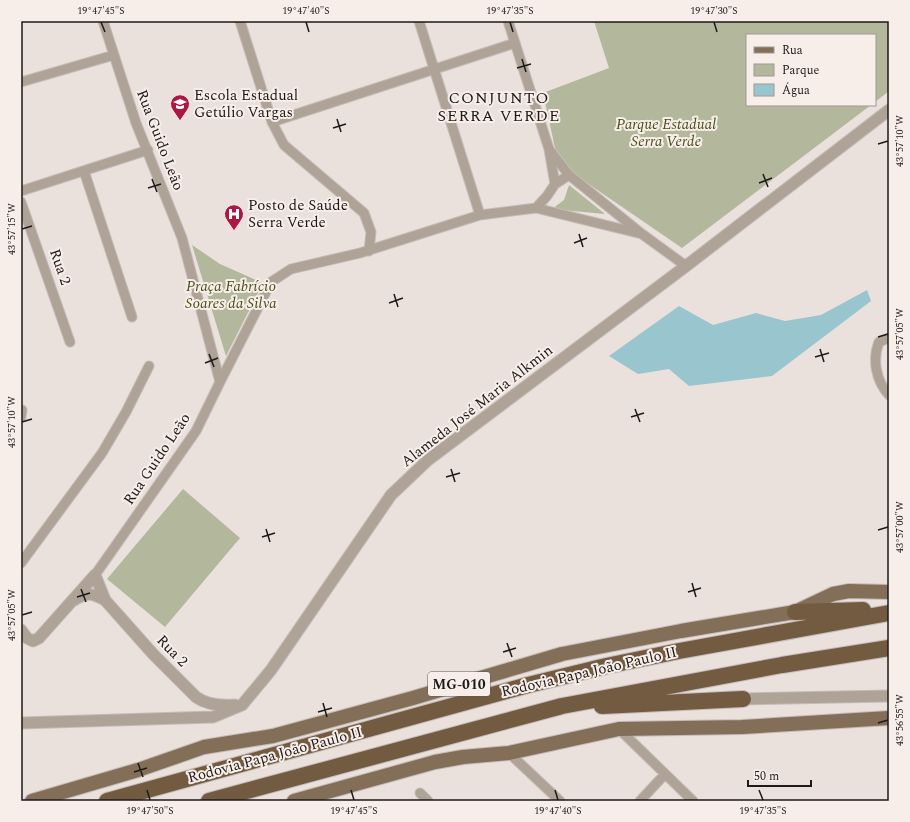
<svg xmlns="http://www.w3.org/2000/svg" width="910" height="822" font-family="Spectral,serif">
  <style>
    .green { fill: #b3b89c }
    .water { fill: #99c6ce }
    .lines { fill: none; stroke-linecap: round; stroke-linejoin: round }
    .minor-casing { stroke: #c5bcb9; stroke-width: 11 }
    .tertiary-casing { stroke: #c5bcb9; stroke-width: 13 }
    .primary-casing { stroke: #c5bcb9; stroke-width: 16 }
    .motorway-casing { stroke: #c5bcb9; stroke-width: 18 }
    .minor { stroke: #afa397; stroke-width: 9 }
    .tertiary { stroke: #afa397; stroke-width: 11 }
    .primary { stroke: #836e58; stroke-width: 14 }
    .motorway { stroke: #735b42; stroke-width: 16 }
    .ticks { fill: none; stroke: #1d1a18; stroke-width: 1.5 }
    .labels { text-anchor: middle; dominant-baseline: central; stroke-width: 4; stroke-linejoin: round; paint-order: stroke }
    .shield { fill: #f7ede9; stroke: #5e5957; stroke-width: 1 }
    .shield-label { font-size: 14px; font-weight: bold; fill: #1d1a18 }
    .poi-label { font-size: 15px; fill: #1d1a18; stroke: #f7ede9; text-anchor: start }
    .park-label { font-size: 15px; font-style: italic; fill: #495018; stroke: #f7ede9 }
    .street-label { font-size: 15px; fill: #1d1a18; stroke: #f7ede9 }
    .neighbourhood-label { font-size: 16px; letter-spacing: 1px; fill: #1d1a18; stroke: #f7ede9 }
    .neatline { fill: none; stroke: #1d1a18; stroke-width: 1.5 }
    .ticks-label { font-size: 10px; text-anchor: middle; fill: #1d1a18 }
  </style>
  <rect width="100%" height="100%" fill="#eae0dc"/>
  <!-- green -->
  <path class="green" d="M594,21H889V91L875,102V35H747V105H871L682,248L574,174L555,148L543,93L609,68Z
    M569,185L605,214L552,209L564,200Z
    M192,245L220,264L263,283L226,356Z
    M183,489L240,538L165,627L107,579Z"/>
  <!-- water -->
  <path class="water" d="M867,290L871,301L772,376L689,386L669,369L638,374L609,356L679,306L713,325L756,313L785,321L821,315Z"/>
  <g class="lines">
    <!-- minor casing -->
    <g class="minor-casing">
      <path id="minor" d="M240,21L272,122L284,145L364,213L371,232L369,251
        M419,21L480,215
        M508,21L549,149L555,184
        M21,82L114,55
        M272,122L515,43
        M549,149L569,175L642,234L686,266
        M84,171L132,317
        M21,191L148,150
        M21,202L70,342
        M536,208L547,196L555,184L569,175
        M889,338L879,342C872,360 876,381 889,395
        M220,382L271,282L291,269L360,253L480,215L536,208L642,234
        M21,417L22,410
        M21,563L102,453L126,412L149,366
        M95,575L196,431L220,382L182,238L136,123L103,21
        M619,729L693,801
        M509,753L560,801
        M420,793L428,801
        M640,801L665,774"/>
    </g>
    <!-- tertiary casing -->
    <g class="tertiary-casing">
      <path id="tertiary" d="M74,600C88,592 91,593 105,600
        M21,630L27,638L33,641L39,638L95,575L105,600L153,654L196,697C207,705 221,706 235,705
        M743,699L889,696
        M21,723L213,717L242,705L271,670L391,495L428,460L686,266L889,110"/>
    </g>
    <!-- primary casing -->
    <g class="primary-casing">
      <path id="primary" d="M32,801L138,770L204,747L273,736L413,698L562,654L681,631L795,612L833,594L849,591L889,592
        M294,801L435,762L463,757L509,753L619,729L742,727L889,718"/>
    </g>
    <!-- motorway casing -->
    <g class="motorway-casing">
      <path id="motorway" d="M795,612L863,610
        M602,706L743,699
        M107,801L528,685L606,666L679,651L889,613
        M209,801L562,706L782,665L889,648"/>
    </g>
    <!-- minor -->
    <use href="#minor" class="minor"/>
    <!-- tertiary -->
    <use href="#tertiary" class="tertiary"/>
    <!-- primary -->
    <use href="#primary" class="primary"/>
    <!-- motorway -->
    <use href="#motorway" class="motorway"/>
  </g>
  <!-- ticks -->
  <path class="ticks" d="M101,22L105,32M306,22L309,32M510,22L513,32M714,22L717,32M522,59L526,72M517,68L531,64M337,119L341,132M333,128L346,124M878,144L888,141M763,174L768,187M152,179L157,192M759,183L772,178M148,188L161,184M22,229L32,226M579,234L583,247M574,243L587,238M394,294L398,307M389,303L403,298M878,337L888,334M820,349L824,362M209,354L214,367M815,357L829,353M205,363L218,358M635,409L640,422M631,417L644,413M22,422L32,419M451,469L455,482M446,477L460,473M266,529L270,542M878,530L888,527M262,537L275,533M692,583L696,597M81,589L86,602M688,592L701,588M77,597L90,593M22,615L32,612M507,643L512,657M503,652L516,648M323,703L327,717M318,712L332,708M878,723L888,720M138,763L143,777M134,772L147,768M147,790L150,800M351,790L354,800M555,790L558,800M759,790L763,800"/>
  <!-- icons -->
  <defs>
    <g id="school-pin" transform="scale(1)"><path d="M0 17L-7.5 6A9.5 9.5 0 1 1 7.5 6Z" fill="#ac1844" stroke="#f7ede9"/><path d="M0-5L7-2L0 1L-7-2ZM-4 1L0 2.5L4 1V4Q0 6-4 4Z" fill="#fff"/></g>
    <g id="hospital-pin" transform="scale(1)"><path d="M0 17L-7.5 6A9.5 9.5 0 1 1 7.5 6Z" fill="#ac1844" stroke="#f7ede9"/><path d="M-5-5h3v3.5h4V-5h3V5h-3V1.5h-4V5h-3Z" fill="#fff"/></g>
  </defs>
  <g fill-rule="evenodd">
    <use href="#school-pin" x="180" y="104"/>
    <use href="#hospital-pin" x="234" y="214"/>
  </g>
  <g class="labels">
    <!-- shield labels -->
    <rect class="shield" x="428" y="672" width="62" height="24" rx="3"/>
    <g class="shield-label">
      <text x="459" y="684">MG-010</text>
    </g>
    <!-- poi labels -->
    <g class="poi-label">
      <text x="194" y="95">Escola Estadual<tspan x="194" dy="17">Getúlio Vargas</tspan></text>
      <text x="248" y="205">Posto de Saúde<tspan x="248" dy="17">Serra Verde</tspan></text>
    </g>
    <!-- park labels -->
    <g class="park-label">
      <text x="666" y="124">Parque Estadual<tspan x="666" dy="17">Serra Verde</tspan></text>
      <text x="231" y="286">Praça Fabrício<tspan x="231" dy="17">Soares da Silva</tspan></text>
    </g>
    <!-- street labels -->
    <g class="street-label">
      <text transform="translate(160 140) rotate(69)">Rua Guido Leão</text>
      <text transform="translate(60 267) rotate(71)">Rua 2</text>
      <text transform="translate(477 406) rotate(-38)">Alameda José Maria Alkmin</text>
      <text transform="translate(157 459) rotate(-56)">Rua Guido Leão</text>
      <text transform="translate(172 651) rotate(46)">Rua 2</text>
      <text transform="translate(589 672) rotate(-13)">Rodovia Papa João Paulo II</text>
      <text transform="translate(275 755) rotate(-15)">Rodovia Papa João Paulo II</text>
    </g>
    <!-- neighbourhood labels -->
    <g class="neighbourhood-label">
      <text x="499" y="98">CONJUNTO<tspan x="499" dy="18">SERRA VERDE</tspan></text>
    </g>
  </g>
  <!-- border -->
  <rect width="910" height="822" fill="none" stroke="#f7ede9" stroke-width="44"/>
  <!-- legend -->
  <rect x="746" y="34" width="130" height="72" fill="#f7ede9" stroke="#a09995"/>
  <rect x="754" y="47" width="20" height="6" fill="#836e58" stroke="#a09995"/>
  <text x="782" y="54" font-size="12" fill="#1d1a18">Rua</text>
  <rect x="754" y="64" width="20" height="12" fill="#b3b89c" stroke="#a09995"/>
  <text x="782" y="74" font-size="12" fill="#1d1a18">Parque</text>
  <rect x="754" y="84" width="20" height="12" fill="#99c6ce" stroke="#a09995"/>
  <text x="782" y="94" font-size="12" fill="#1d1a18">Água</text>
  <!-- scale -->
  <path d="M748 780v6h63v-6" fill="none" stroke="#1d1a18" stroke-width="2"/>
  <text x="754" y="780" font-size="12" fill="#1d1a18" stroke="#f7ede9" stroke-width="3" paint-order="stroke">50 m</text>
  <rect x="22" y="22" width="866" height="778" class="neatline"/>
  <g class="ticks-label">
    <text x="101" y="14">19°47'45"S</text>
    <text x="306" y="14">19°47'40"S</text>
    <text x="510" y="14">19°47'35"S</text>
    <text x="714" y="14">19°47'30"S</text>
    <text transform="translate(899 141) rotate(-90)" y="4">43°57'10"W</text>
    <text transform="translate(11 229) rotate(-90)" y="4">43°57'15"W</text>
    <text transform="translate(899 334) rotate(-90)" y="4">43°57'05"W</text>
    <text transform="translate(11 422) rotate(-90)" y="4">43°57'10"W</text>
    <text transform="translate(899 527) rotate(-90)" y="4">43°57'00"W</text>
    <text transform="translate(11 615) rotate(-90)" y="4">43°57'05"W</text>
    <text transform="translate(899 720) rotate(-90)" y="4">43°56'55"W</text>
    <text x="150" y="814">19°47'50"S</text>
    <text x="354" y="814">19°47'45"S</text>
    <text x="558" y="814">19°47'40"S</text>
    <text x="763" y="814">19°47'35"S</text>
  </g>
</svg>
